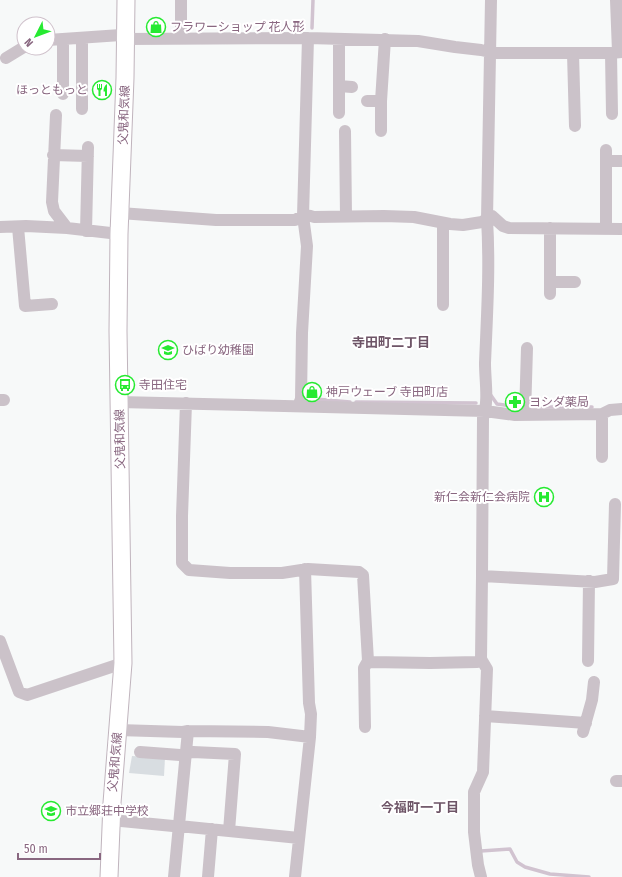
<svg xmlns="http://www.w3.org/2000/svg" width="622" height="877" font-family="'Fira Sans Condensed','Noto Sans JP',sans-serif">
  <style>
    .green { fill: #d8dde1 }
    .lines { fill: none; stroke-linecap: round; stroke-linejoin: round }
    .stream { stroke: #d1c3d0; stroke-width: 3.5 }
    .secondary-casing { stroke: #c0b4bd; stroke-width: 19 }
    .street { stroke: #cbc2c9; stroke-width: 12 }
    .secondary { stroke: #fff; stroke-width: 17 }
    .labels { text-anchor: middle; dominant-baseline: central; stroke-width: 4; stroke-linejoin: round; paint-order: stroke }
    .poi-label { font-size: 12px; fill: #896780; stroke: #fff; text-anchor: start }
    .street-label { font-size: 12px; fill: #896780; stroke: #fff }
    .neighbourhood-label { font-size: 13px; font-weight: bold; fill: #6e5567; stroke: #fff }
  </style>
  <rect width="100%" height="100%" fill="#f7f9f9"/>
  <!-- green -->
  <path class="green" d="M132,756L165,758L164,776L129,773Z"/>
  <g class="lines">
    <!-- stream -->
    <path class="stream" d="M312,28L313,0
      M490,394L497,404L520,407H592
      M304,396V398L350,402
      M356,402L476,403
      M481,851L510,849L517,862L525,867L550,874L589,877"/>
    <!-- secondary casing -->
    <g class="secondary-casing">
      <path id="secondary" d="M109,877L112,803L123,663L118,331L119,234L125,78L126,0"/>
    </g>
    <!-- street -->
    <path class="street" d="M616,0L618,52
      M181,38V0
      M63,39V94
      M339,39V113
      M48,40L121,35L126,39L308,38L418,41L455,47L481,50L494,53H611L622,52
      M573,53L575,126
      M611,53L612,114
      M6,58L24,47
      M339,86L352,87
      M367,101H381
      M82,109V38
      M56,115L52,202L54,211L67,228
      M345,131L346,216
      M381,131V101L385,39
      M606,150V229
      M53,155L88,156
      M606,161H622
      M120,213L216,220H295C302,216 306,214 314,217L384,216L414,217L450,224L463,225L482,222L492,216L503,226L509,228L622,229
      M0,227L26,226L67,228L119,234
      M18,227L25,306L52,304
      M86,231L88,147
      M550,282H575
      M550,294V228
      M443,305V223
      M0,400H4
      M119,402L485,411L515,415L602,414L610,410L622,409
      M186,403L182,516V563L189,570L230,573H282L308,569L359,572L363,575L368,661L371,662L430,663L477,662L481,659
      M298,406L301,399L302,333L307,246L303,216L308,38
      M525,415L527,348
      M602,457V414
      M482,576L595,582L613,579L615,504
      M0,641L19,692L27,695L123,663
      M588,661L589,581
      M485,716L586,723
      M365,727L364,668L368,661
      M118,730L183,732L188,731L268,732L310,737
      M583,732L592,700L594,682
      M140,752L180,755L193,752L235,754L229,831
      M616,781H622
      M111,820L173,826
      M179,826L299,838
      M174,877L188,731
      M208,877L212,829
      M295,877L310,737L311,714L309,703L305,569
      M481,877L478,865L474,832V792L483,772L487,669L481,659L482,576L483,418C489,401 485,381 485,363C487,315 490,267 487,219L491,0"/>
    <!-- secondary -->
    <use href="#secondary" class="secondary"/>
  </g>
  <!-- icons -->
  <defs>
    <g id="shop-ring" transform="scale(1)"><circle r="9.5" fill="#fff" stroke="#26ea31" stroke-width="1.5"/><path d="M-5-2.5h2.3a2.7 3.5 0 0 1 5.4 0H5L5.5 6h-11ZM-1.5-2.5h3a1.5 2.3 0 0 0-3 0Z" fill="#26ea31"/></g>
    <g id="restaurant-ring" transform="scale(1)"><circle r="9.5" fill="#fff" stroke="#26ea31" stroke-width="1.5"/><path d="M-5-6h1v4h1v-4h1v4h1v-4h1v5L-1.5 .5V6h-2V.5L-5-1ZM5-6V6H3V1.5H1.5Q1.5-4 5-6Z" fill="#26ea31"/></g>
    <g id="school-ring" transform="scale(1)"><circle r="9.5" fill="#fff" stroke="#26ea31" stroke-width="1.5"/><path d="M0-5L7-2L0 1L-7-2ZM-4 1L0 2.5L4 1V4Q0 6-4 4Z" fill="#26ea31"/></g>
    <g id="bus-ring" transform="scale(1)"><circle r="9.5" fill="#fff" stroke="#26ea31" stroke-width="1.5"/><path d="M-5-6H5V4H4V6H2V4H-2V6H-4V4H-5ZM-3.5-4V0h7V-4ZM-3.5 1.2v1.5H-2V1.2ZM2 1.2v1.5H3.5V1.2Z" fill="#26ea31"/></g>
    <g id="pharmacy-ring" transform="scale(1)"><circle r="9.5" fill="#fff" stroke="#26ea31" stroke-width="1.5"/><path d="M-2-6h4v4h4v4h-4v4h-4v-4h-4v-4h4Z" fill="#26ea31"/></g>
    <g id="hospital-ring" transform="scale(1)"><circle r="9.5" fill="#fff" stroke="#26ea31" stroke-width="1.5"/><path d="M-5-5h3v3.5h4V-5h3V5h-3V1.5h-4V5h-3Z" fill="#26ea31"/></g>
  </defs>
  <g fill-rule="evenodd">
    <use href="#shop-ring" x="156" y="27"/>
    <use href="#restaurant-ring" x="102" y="90"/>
    <use href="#school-ring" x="168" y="350"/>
    <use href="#bus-ring" x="125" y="385"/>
    <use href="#shop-ring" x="312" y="392"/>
    <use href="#pharmacy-ring" x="515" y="402"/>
    <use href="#hospital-ring" x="544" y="497"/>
    <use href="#school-ring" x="51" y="811"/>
  </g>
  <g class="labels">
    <!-- poi labels -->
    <g class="poi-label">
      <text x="170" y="27">フラワーショップ 花人形</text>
      <text x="88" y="90" text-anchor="end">ほっともっと</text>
      <text x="182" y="350">ひばり幼稚園</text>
      <text x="139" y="385">寺田住宅</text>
      <text x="326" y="392">神戸ウェーブ 寺田町店</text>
      <text x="529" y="402">ヨシダ薬局</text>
      <text x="530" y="497" text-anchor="end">新仁会新仁会病院</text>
      <text x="65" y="811">市立郷荘中学校</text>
    </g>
    <!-- street labels -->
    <g class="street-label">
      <text transform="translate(124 115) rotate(-88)">父鬼和気線</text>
      <text transform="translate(120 439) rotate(-91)">父鬼和気線</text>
      <text transform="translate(115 762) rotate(-85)">父鬼和気線</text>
    </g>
    <!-- neighbourhood labels -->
    <g class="neighbourhood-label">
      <text x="391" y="342">寺田町二丁目</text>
      <text x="420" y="807">今福町一丁目</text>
    </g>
  </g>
  <!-- north arrow -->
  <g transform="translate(36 36) rotate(228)"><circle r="19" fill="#ffffff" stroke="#d0c2cc"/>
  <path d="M0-3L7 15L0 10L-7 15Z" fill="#26ea31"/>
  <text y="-6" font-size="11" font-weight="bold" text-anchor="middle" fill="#896780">N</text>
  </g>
  <!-- scale -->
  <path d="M18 853v6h82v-6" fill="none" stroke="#896780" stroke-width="2"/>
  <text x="24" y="853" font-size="12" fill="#896780" stroke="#ffffff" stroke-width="3" paint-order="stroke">50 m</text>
</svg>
